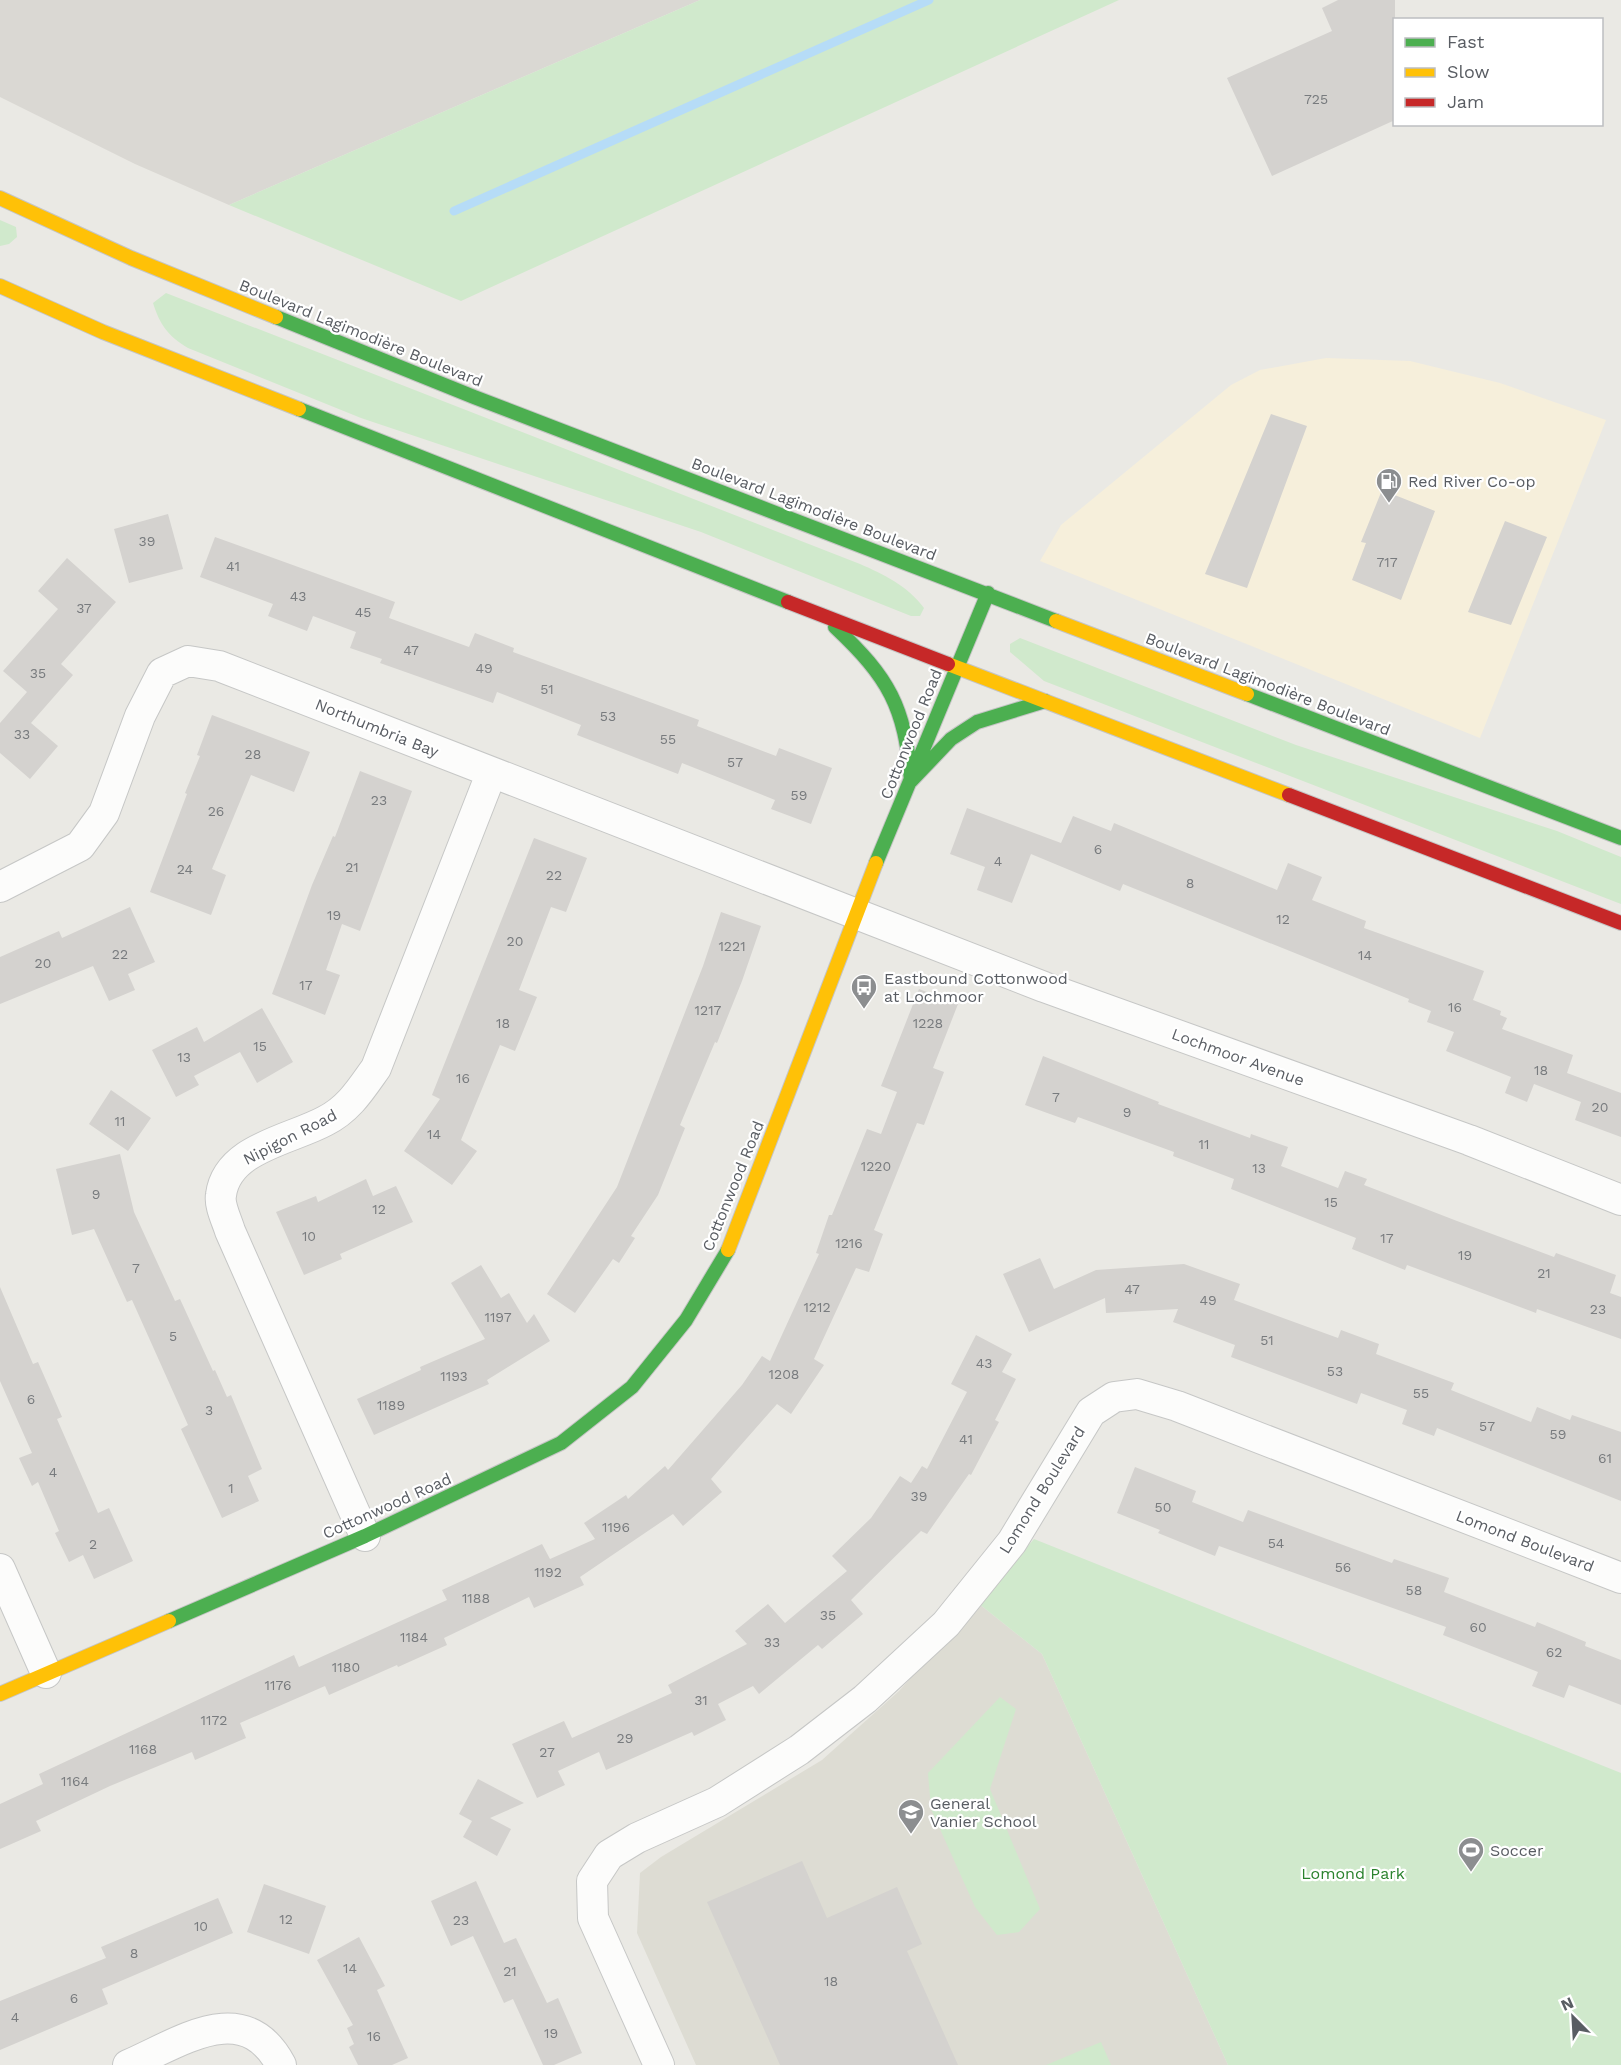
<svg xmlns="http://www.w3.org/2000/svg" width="1621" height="2065" font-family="'Work Sans',sans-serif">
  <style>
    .commercial { fill: #f6efdb }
    .industrial { fill: #dad8d3 }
    .education { fill: #dddcd3 }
    .green { fill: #d0e9cc }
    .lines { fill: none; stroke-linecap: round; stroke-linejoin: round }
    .stream { stroke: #b6dcf7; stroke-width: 9 }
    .building { fill: #d4d2cf }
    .street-casing { stroke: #c6c7c6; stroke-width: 32 }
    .fast-casing { stroke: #c5c5c5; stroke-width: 16 }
    .slow-casing { stroke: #c5c5c5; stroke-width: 16 }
    .jam-casing { stroke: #c5c5c5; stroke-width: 16 }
    .street { stroke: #fcfcfb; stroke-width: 30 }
    .fast { stroke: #4caf50; stroke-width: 14 }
    .slow { stroke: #ffc107; stroke-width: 14 }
    .jam { stroke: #c62828; stroke-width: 14 }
    .labels { text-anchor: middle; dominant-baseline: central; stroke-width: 4.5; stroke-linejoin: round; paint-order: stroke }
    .number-label { font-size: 14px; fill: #787b7e }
    .street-label { font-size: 16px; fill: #595d63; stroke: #fff }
    .poi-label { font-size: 16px; fill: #595d63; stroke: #fff; text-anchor: start }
    .park-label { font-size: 16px; fill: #2a822d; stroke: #fff }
  </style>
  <rect width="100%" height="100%" fill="#eae9e4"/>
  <!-- commercial -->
  <path class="commercial" d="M1326,358L1410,361L1500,383L1606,420L1480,738L1040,561L1061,525L1231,385L1260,370Z"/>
  <!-- industrial -->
  <path class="industrial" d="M0,0H700L229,205L135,164L0,97Z"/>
  <!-- education -->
  <path class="education" d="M978,1603L1042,1654L1228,2065H696L637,1933L640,1873L661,1857L822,1760L899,1691Z"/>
  <!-- green -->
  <path class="green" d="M700,0H1119L461,301L229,205Z
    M0,220L16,227L17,237L9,244L0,246Z
    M166,293L860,564C883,574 908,586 924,608L920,616H911L701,532L361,418L188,348C168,336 160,325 153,303Z
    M1020,638L1296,745L1557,831L1621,857V904L1044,681L1010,652V644Z
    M1034,1539L1621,1773V2065H1228L1042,1654L978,1603Z
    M1000,1697L1016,1709L990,1789L1040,1909L1019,1932L997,1935L975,1907L931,1809L928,1773Z
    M1101,2042L1111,2065H1046Z"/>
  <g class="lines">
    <!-- stream -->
    <path class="stream" d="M454,211L929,0"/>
  </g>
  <!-- building -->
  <path class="building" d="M1338,0H1395V120L1272,176L1227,78L1332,31L1322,8Z
    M1271,414L1307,426L1247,588L1205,574Z
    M1382,490L1435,511L1401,600L1352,580L1366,543L1361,542Z
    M168,514L183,569L129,583L114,529Z
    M1505,521L1547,537L1511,625L1468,612Z
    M215,537L395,602L389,618L469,647L475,633L514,648L513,652L699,720L697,726L776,756L779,748L832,768L811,824L771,809L775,800L682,763L678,774L577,735L581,725L497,692L493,703L380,663L382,659L350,648L356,632L313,616L307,631L268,616L273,604L200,577Z
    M67,558L116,602L61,664L73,675L31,723L58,746L30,779L0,753V723L27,692L3,671L58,609L38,591Z
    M212,715L310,752L294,792L251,775L212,869L226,875L211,915L150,892L187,794L185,793L200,756L197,755Z
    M360,771L412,791L360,931L342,924L326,970L340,975L325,1015L272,994L312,885L333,836L335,837Z
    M967,808L1061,843L1073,816L1111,831L1114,823L1277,890L1288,863L1322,877L1312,900L1366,921L1364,928L1484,971L1473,1000L1501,1011L1500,1015L1507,1018L1502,1029L1573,1055L1567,1073L1621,1093V1137L1575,1120L1581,1102L1534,1084L1527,1102L1505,1093L1511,1077L1446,1051L1454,1032L1427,1022L1431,1011L1408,1002L1409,999L1123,884L1120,891L1031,854L1012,903L977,890L985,867L950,854Z
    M534,838L587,858L566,912L551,907L519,990L537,997L515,1051L500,1045L461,1140L477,1151L452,1185L404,1151L440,1099L432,1095Z
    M130,907L155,962L128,974L135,990L109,1001L93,966L0,1004V957L59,931L62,938Z
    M721,912L761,926L742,981L717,1043L715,1042L680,1125L685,1128L658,1195L631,1236L635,1238L619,1263L613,1259L575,1313L547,1294L617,1187L703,966Z
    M919,989L958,1004L933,1068L944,1072L924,1125L917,1123L874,1230L883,1234L869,1272L856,1268L814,1359L824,1365L791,1414L777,1404L711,1479L722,1492L683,1526L673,1514L580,1577L584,1585L534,1608L529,1597L444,1638L447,1645L398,1667L397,1665L329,1695L325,1686L240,1723L246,1738L195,1760L192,1752L110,1786L36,1821L41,1831L0,1849V1804L43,1784L39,1774L294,1655L299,1667L447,1600L442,1590L542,1544L550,1559L595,1539L584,1523L626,1495L628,1499L665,1466L668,1470L742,1385L762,1356L770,1361L819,1254L816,1253L829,1215H832L867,1129L881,1134L897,1092L881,1086Z
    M262,1008L293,1062L257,1083L240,1052L194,1076L199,1085L176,1097L152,1050L197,1027L204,1042Z
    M1043,1056L1159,1102L1158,1104L1250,1138L1251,1134L1288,1147L1281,1166L1338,1188L1345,1171L1367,1179L1364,1185L1457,1221L1554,1257L1556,1253L1616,1275L1610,1293L1621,1297V1339L1537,1309L1536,1313L1407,1265L1405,1270L1352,1249L1356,1238L1231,1189L1234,1179L1173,1156L1174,1152L1078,1117L1075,1123L1025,1105Z
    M111,1090L151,1118L128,1151L89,1124Z
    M120,1154L134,1212L175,1301L180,1299L213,1371L215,1370L227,1397L231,1395L262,1469L248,1476L259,1501L222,1518L181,1429L188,1425L132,1300L127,1302L94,1229L72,1235L56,1169Z
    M366,1179L373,1196L396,1186L413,1222L340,1254L342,1259L304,1275L276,1212L316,1196L318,1202Z
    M1040,1258L1054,1289L1096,1270L1184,1264L1240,1284L1234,1300L1338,1338L1341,1330L1379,1344L1376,1354L1454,1383L1451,1390L1531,1422L1537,1407L1570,1420L1572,1415L1621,1432V1501L1437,1428L1434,1436L1402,1424L1407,1410L1361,1393L1357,1404L1231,1357L1235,1345L1173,1322L1178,1309L1106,1313L1105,1298L1029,1332L1003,1274Z
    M481,1265L501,1298L509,1293L527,1323L534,1314L550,1341L487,1380L489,1384L374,1435L357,1399L421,1370L420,1367L485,1339L451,1283Z
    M0,1287L33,1364L38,1362L62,1417L57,1419L98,1513L109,1508L133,1561L94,1579L83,1555L69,1562L55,1533L59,1531L38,1482L32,1486L19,1458L32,1453L0,1381Z
    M976,1335L1012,1354L1002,1372L1016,1379L995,1420L999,1422L971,1475L969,1474L927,1534L921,1531L851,1600L863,1614L822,1649L818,1645L759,1694L753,1686L718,1704L726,1720L694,1736L692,1732L606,1770L599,1752L558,1771L565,1785L537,1798L512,1744L564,1721L572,1738L672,1693L668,1685L747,1644L735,1631L768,1604L785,1623L847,1571L832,1556L871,1518L900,1476L911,1483L922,1466L927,1469L967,1392L951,1384Z
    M1135,1467L1196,1491L1192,1502L1243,1522L1248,1510L1392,1563L1394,1559L1449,1578L1444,1592L1535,1627L1537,1622L1586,1642L1585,1646L1621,1660V1705L1569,1685L1564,1698L1532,1686L1538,1672L1443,1635L1446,1627L1219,1546L1215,1556L1158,1533L1160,1530L1117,1513Z
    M478,1779L524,1803L490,1818L511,1829L497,1856L463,1837L472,1821L459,1814Z
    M802,1861L827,1918L897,1887L922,1944L907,1951L958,2065H780L707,1902Z
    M476,1881L504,1943L516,1938L547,2003L558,1998L582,2053L554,2065H543L513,1999L504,2003L473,1936L451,1946L431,1901Z
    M264,1884L326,1906L309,1954L247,1932Z
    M218,1898L233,1933L102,1989L108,2004L0,2050V2001L106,1958L101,1947Z
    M359,1937L385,1986L377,1990L408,2058L392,2065H358L349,2047L354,2044L347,2028L353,2025L317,1960Z"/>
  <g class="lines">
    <!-- street casing -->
    <g class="street-casing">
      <path id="street" d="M0,887L80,846L104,813L140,716L162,673L188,661L219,666L1044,987L1469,1140L1621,1200
        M365,1536L230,1231C227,1221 219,1205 221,1195C227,1148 290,1140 325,1121C349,1109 361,1089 376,1068L491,774
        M0,1569L46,1673
        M128,2065C181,2042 244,1996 281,2065
        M659,2065L593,1918L592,1881L609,1855L637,1838L717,1802L799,1750L865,1699L946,1624L1012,1542L1091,1412L1114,1397L1137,1394L1177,1406L1621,1578"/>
    </g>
    <!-- fast casing -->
    <g class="fast-casing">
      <path id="fast" d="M276,317L474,397L1056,621
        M299,409L788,602
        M835,627C889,678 905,706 911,781
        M1247,694L1621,838
        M911,781L951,739L977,722L1045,701
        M876,863L988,593
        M169,1621L365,1536L561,1443L632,1387L686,1320L728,1250"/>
    </g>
    <!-- slow casing -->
    <g class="slow-casing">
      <path id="slow" d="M0,198L131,258L276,317
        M0,286L103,332L299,409
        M1056,621L1247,694
        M948,664L1289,795
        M728,1250L876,863
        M0,1694L169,1621"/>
    </g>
    <!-- jam casing -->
    <g class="jam-casing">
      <path id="jam" d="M788,602L948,664
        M1289,795L1621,923"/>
    </g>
    <!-- street -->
    <use href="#street" class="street"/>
    <!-- fast -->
    <use href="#fast" class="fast"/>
    <!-- slow -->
    <use href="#slow" class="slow"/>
    <!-- jam -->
    <use href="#jam" class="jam"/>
  </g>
  <!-- icons -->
  <defs>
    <g id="fuel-pin" transform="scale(1.35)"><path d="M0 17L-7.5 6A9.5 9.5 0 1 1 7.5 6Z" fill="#8c8e90" stroke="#fff"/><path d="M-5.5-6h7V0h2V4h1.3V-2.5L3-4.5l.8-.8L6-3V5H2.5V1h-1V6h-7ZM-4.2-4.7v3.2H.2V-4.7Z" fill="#fff"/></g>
    <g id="bus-pin" transform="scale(1.35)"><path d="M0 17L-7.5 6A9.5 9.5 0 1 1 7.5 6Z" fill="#8c8e90" stroke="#fff"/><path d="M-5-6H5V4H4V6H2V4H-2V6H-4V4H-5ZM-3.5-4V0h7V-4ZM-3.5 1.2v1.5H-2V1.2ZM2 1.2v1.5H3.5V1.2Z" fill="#fff"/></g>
    <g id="school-pin" transform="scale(1.35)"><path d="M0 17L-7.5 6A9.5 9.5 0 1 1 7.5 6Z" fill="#8c8e90" stroke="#fff"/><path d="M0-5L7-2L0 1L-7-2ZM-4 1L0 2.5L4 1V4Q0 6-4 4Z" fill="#fff"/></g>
    <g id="stadium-pin" transform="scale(1.35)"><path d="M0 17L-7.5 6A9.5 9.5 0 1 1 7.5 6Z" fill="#8c8e90" stroke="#fff"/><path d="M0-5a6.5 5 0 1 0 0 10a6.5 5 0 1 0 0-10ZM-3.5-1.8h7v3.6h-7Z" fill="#fff"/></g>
  </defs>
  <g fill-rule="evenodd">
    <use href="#fuel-pin" x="1389" y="481"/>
    <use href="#bus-pin" x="864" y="987"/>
    <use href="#school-pin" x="911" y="1812"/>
    <use href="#stadium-pin" x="1471" y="1850"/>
  </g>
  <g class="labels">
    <!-- number labels -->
    <g class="number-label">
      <text x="1316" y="99">725</text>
      <text x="147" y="541">39</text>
      <text x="1387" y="562">717</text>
      <text x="233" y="566">41</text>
      <text x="298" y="596">43</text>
      <text x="84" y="608">37</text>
      <text x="363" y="612">45</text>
      <text x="411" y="650">47</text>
      <text x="484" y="668">49</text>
      <text x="38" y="673">35</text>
      <text x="547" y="689">51</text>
      <text x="608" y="716">53</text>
      <text x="22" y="734">33</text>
      <text x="668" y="739">55</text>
      <text x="253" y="754">28</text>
      <text x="735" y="762">57</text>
      <text x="799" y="795">59</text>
      <text x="379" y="800">23</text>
      <text x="216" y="811">26</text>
      <text x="1098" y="849">6</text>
      <text x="998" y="861">4</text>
      <text x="352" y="867">21</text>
      <text x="185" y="869">24</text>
      <text x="554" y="875">22</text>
      <text x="1190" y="883">8</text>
      <text x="334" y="915">19</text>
      <text x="1283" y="919">12</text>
      <text x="515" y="941">20</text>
      <text x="732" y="946">1221</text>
      <text x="120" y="954">22</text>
      <text x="1365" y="955">14</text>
      <text x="43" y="963">20</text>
      <text x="306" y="985">17</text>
      <text x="1455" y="1007">16</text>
      <text x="708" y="1010">1217</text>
      <text x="503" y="1023">18</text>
      <text x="928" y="1023">1228</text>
      <text x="260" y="1046">15</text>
      <text x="184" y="1057">13</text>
      <text x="1541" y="1070">18</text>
      <text x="463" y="1078">16</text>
      <text x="1056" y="1097">7</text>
      <text x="1600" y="1107">20</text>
      <text x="1127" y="1112">9</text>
      <text x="120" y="1121">11</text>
      <text x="434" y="1134">14</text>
      <text x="1204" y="1144">11</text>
      <text x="876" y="1166">1220</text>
      <text x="1259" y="1168">13</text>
      <text x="96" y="1194">9</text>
      <text x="1331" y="1202">15</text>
      <text x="379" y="1209">12</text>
      <text x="309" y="1236">10</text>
      <text x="1387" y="1238">17</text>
      <text x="849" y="1243">1216</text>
      <text x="1465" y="1255">19</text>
      <text x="136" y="1268">7</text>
      <text x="1544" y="1273">21</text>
      <text x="1132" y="1289">47</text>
      <text x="1208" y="1300">49</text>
      <text x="817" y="1307">1212</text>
      <text x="1598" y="1309">23</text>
      <text x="498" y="1317">1197</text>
      <text x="173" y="1336">5</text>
      <text x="1267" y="1340">51</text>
      <text x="984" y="1363">43</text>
      <text x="1335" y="1371">53</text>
      <text x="784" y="1374">1208</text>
      <text x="454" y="1376">1193</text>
      <text x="1421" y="1393">55</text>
      <text x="31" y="1399">6</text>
      <text x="391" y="1405">1189</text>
      <text x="209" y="1410">3</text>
      <text x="1487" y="1426">57</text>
      <text x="1558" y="1434">59</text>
      <text x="966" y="1439">41</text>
      <text x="1605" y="1458">61</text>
      <text x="53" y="1472">4</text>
      <text x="231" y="1488">1</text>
      <text x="919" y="1496">39</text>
      <text x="1163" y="1507">50</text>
      <text x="616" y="1527">1196</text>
      <text x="1276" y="1543">54</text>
      <text x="93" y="1544">2</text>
      <text x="1343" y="1567">56</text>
      <text x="548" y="1572">1192</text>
      <text x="1414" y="1590">58</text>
      <text x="476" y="1598">1188</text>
      <text x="828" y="1615">35</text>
      <text x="1478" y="1627">60</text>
      <text x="414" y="1637">1184</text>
      <text x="772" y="1642">33</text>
      <text x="1554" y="1652">62</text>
      <text x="346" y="1667">1180</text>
      <text x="278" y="1685">1176</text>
      <text x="701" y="1700">31</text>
      <text x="214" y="1720">1172</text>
      <text x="625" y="1738">29</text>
      <text x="143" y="1749">1168</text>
      <text x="547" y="1752">27</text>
      <text x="75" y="1781">1164</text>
      <text x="286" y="1919">12</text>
      <text x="461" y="1920">23</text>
      <text x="201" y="1926">10</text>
      <text x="134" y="1953">8</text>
      <text x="350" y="1968">14</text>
      <text x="510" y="1971">21</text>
      <text x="831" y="1981">18</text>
      <text x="74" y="1998">6</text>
      <text x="15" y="2017">4</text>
      <text x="551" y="2033">19</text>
      <text x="374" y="2036">16</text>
    </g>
    <!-- street labels -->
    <g class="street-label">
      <text transform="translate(361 333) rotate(22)">Boulevard Lagimodière Boulevard</text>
      <text transform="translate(814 509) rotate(21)">Boulevard Lagimodière Boulevard</text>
      <text transform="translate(1268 684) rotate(21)">Boulevard Lagimodière Boulevard</text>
      <text transform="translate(377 728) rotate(22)">Northumbria Bay</text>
      <text transform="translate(911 734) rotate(-68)">Cottonwood Road</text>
      <text transform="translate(1238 1057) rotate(20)">Lochmoor Avenue</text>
      <text transform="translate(290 1137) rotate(-27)">Nipigon Road</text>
      <text transform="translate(733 1186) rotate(-68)">Cottonwood Road</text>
      <text transform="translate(1042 1490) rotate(-58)">Lomond Boulevard</text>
      <text transform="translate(387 1506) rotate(-24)">Cottonwood Road</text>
      <text transform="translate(1525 1541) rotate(21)">Lomond Boulevard</text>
    </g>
    <!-- poi labels -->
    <g class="poi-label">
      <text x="1408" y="481">Red River Co-op</text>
      <text x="884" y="978">Eastbound Cottonwood<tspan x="884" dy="18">at Lochmoor</tspan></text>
      <text x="930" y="1803">General<tspan x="930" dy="18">Vanier School</tspan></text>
      <text x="1490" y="1850">Soccer</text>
    </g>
    <!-- park labels -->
    <g class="park-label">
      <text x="1353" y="1873">Lomond Park</text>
    </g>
  </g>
  <!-- legend -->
  <rect x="1393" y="18" width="210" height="108" fill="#ffffff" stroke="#bdbec1" stroke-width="1.5"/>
  <rect x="1405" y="38" width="30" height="9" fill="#4caf50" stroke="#bdbec1" stroke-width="1.5"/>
  <text x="1447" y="48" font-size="18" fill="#595d63">Fast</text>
  <rect x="1405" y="68" width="30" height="9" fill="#ffc107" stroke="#bdbec1" stroke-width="1.5"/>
  <text x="1447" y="78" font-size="18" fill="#595d63">Slow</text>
  <rect x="1405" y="98" width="30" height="9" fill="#c62828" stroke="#bdbec1" stroke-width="1.5"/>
  <text x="1447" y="108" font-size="18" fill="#595d63">Jam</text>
  <!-- north arrow -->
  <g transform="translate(1573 2017) rotate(336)" stroke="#ffffff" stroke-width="4.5" paint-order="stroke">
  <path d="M0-4.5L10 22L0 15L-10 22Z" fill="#595d63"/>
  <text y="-9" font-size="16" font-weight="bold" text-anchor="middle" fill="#595d63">N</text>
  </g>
</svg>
